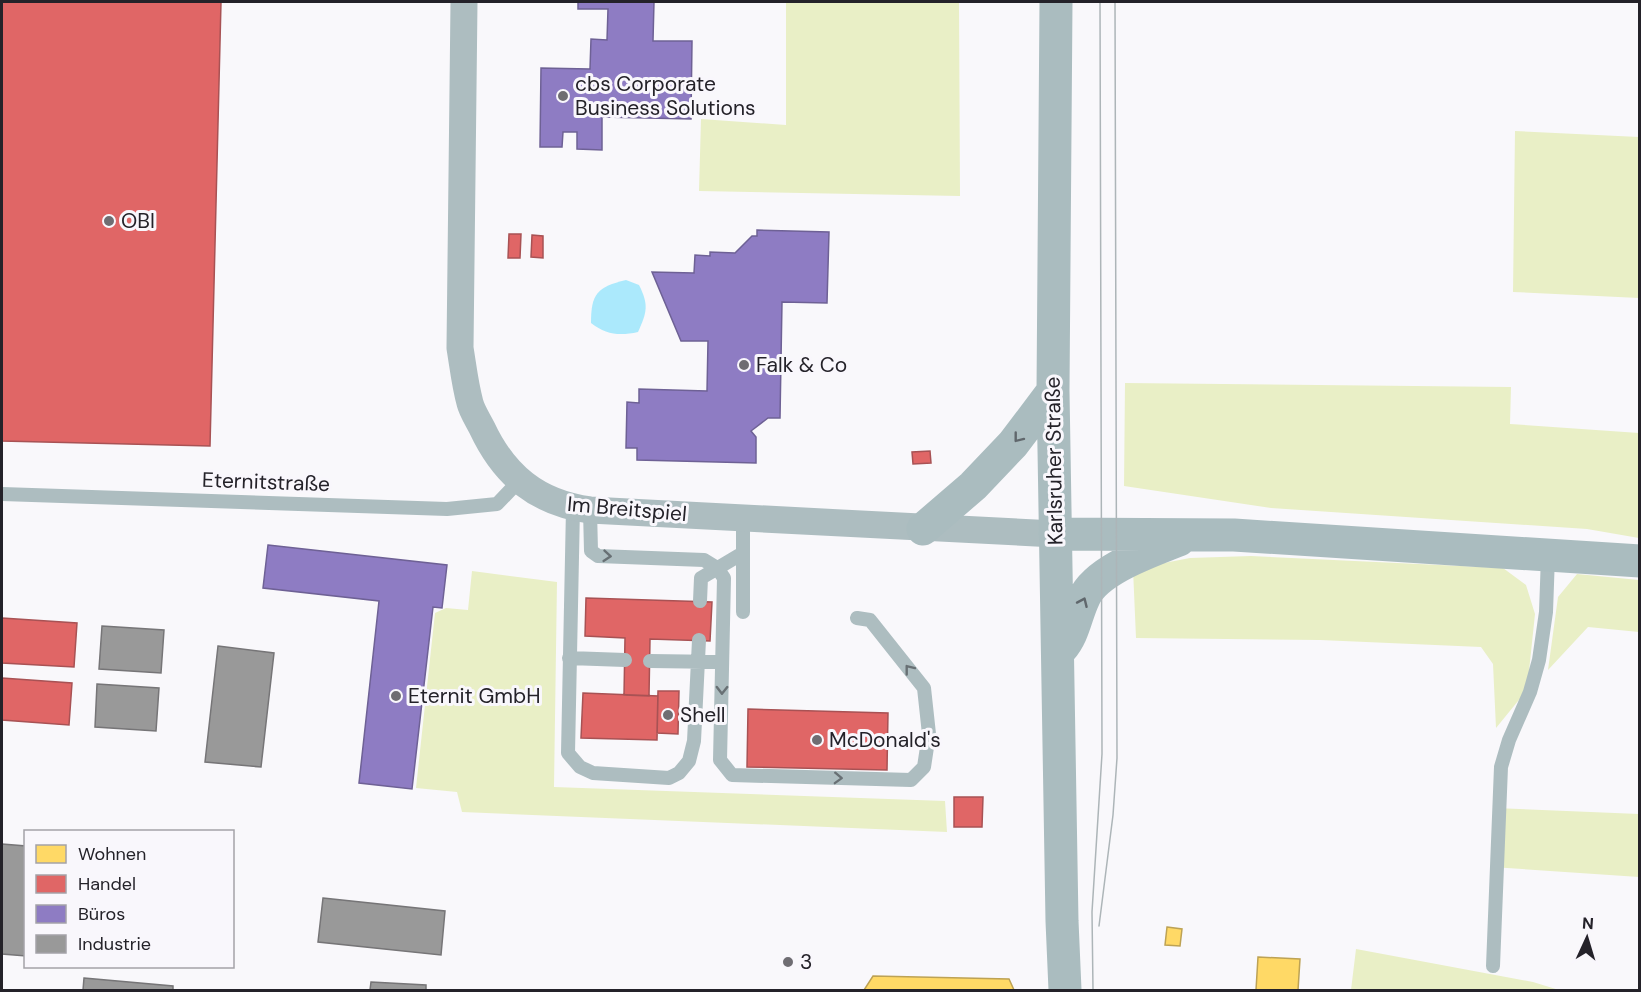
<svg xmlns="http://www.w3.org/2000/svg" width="1641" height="992" font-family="'DM Sans',sans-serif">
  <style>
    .green { fill: #e9efc6 }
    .water { fill: #abe9fc }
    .homes { fill: #ffd966; stroke: #bda254; stroke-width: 1.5 }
    .shops { fill: #e06666; stroke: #a85254; stroke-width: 1.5 }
    .offices { fill: #8e7cc3; stroke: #6e6195; stroke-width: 1.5 }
    .industry { fill: #999; stroke: #767577; stroke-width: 1.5 }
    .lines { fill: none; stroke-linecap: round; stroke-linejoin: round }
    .lane { stroke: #adbdc0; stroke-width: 14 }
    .street { stroke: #adbdc0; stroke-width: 27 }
    .secondary { stroke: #aabcbf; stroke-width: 33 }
    .tram { stroke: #adb5b8; stroke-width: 1.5 }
    .oneway { stroke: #60676c }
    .oneway2 { stroke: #687074 }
    .poi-dot { fill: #6f6d72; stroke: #f9f7fc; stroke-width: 2 }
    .labels { text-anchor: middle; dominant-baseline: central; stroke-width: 6; stroke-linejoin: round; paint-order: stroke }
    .poi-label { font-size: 21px; fill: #242229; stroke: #f9f7fc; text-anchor: start }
    .street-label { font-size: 21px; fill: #242229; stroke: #f9f7fc }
  </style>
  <rect width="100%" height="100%" fill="#f9f8fb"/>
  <!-- green -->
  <path class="green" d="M786,2H959L960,196L699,191L701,119L786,125Z
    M1515,131L1639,137V298L1513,292Z
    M1125,383L1511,387L1510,424L1639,433V538L1587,529L1271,508L1124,486Z
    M1251,556L1503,568L1526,585L1535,614L1527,690L1496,728L1493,664L1481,647L1320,640L1136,638L1133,569L1190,558Z
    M472,571L557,582L554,787L945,801L947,832L462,812L457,792L416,788L435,613L446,608L468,610Z
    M1577,574L1639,580V632L1588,627L1548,670L1558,597Z
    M1494,808L1639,814V877L1492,867Z
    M1356,949L1533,982L1559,990H1351Z"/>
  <!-- water -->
  <path class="water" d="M626,280L639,285C649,305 647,312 638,332C620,336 606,335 591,323C591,294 597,287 626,280Z"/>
  <!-- homes -->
  <path class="homes" d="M1167,927L1182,929L1180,946L1165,945Z
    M1258,957L1300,959L1298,990H1256Z
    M873,976L1009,979L1014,990H864Z"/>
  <!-- shops -->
  <path class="shops" d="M2,2H221L210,446L2,441Z
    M509,234H521L520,258H508Z
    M532,235L543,236V258L531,257Z
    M930,451L931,463L913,464L912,452Z
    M586,598L712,602L710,641L650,639L649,696L624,695L625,638L585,636Z
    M2,618L77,623L74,667L2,663Z
    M2,678L72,683L69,725L2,720Z
    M658,691H679L678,734L657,733Z
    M583,693L658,696L657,740L581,738Z
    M748,709L888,713L887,770L747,767Z
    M954,797H983L982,827H954Z"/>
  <!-- offices -->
  <path class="offices" d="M578,2H654L653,41H692L691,119L602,117V150L577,149V132H563L562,147H540L541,68L590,69L591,39L607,40L608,9H578Z
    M757,230L829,232L827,303L782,302L780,418H768L751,431L756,437V463L637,460V448H626L627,402L639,403V389L707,391L708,341H681L652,272L694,273L695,255L710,256V252L735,253L752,236H757Z
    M268,545L447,565L442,608L433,607L412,789L359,783L379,601L263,588Z"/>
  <!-- industry -->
  <path class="industry" d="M102,626L164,630L161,673L99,669Z
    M218,646L274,653L261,767L205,762Z
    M97,684L159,688L156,731L95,727Z
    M2,844L26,846V956L2,954Z
    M323,898L445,911L441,955L318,942Z
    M84,978L173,986V990H83Z
    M371,982L426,985V990H370Z"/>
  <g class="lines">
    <!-- lane -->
    <path class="lane" d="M2,494L447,509L497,504L519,481
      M573,508L568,753L580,767L593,773L669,778L679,773L689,761L694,741L699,640
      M590,510L591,551L598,556L704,560L717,568L724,578L720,760L732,775L911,780L924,767L929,734L924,688L870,620L857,618
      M700,601L701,578L743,553
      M743,612V518
      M569,658L625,660
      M650,661L722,662
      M1493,966L1501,767L1509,740L1530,692L1539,660L1546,612L1548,556"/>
    <!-- street -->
    <path class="street" d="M464,2L460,348C463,366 465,385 470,403C472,411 478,420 482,428C504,475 537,503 590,510L1055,534"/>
    <!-- secondary -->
    <path class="secondary" d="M1056,2L1053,391L1062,921L1065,990
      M923,529L973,486L1013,444L1053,391
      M1055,534L1234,535L1640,561
      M1061,649C1074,635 1076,614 1084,598C1097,569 1152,551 1179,540"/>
    <!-- tram -->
    <path class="tram" d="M1099,926L1113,815L1117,758L1115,2
      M1093,990L1092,912L1102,754L1100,2"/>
  </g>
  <!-- one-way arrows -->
  <defs><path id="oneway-chevron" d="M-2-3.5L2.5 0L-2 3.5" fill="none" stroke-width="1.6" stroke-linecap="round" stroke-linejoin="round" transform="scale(1.5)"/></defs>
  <g class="oneway">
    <use href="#oneway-chevron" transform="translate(1018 438) rotate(128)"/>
    <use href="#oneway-chevron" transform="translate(1083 602) rotate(-66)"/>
  </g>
  <g class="oneway2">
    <use href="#oneway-chevron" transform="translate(607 556) rotate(5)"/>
    <use href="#oneway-chevron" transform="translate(909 669) rotate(-128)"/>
    <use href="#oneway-chevron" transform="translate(722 690) rotate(91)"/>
    <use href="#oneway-chevron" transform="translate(838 778) rotate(2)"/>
  </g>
  <!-- markers -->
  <g class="poi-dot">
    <circle cx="563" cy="96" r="6"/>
    <circle cx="109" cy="221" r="6"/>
    <circle cx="744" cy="365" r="6"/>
    <circle cx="396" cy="696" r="6"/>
    <circle cx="668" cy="715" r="6"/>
    <circle cx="817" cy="740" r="6"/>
    <circle cx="788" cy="962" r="6"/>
  </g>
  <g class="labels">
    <!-- poi labels -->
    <g class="poi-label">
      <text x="575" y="84">cbs Corporate<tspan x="575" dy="24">Business Solutions</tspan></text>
      <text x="121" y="221">OBI</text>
      <text x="756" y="365">Falk &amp; Co</text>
      <text x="408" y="696">Eternit GmbH</text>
      <text x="680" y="715">Shell</text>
      <text x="829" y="740">McDonald's</text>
      <text x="800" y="962">3</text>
    </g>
    <!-- street labels -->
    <g class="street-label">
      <text transform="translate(1054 461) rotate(-91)">Karlsruher Straße</text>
      <text transform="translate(266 482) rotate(2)">Eternitstraße</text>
      <text transform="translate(627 509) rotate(5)">Im Breitspiel</text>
    </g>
  </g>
  <!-- border -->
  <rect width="1641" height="992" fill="none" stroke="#242229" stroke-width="6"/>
  <!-- legend -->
  <rect x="24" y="830" width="210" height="138" fill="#f9f7fc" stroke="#a4a2a8" stroke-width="1.5"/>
  <rect x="36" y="845" width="30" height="18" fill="#ffd966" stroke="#a4a2a8" stroke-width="1.5"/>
  <text x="78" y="860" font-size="18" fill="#242229">Wohnen</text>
  <rect x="36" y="875" width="30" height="18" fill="#e06666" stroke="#a4a2a8" stroke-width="1.5"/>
  <text x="78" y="890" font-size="18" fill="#242229">Handel</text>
  <rect x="36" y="905" width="30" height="18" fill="#8e7cc3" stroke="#a4a2a8" stroke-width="1.5"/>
  <text x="78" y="920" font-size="18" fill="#242229">Büros</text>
  <rect x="36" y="935" width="30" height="18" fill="#999999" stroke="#a4a2a8" stroke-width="1.5"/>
  <text x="78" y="950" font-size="18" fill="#242229">Industrie</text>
  <!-- north arrow -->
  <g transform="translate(1587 938) rotate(4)" stroke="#f9f7fc" stroke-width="4.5" paint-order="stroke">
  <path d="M0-4.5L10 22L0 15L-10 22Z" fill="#242229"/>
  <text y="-9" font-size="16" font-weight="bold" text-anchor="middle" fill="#242229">N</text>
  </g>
</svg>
